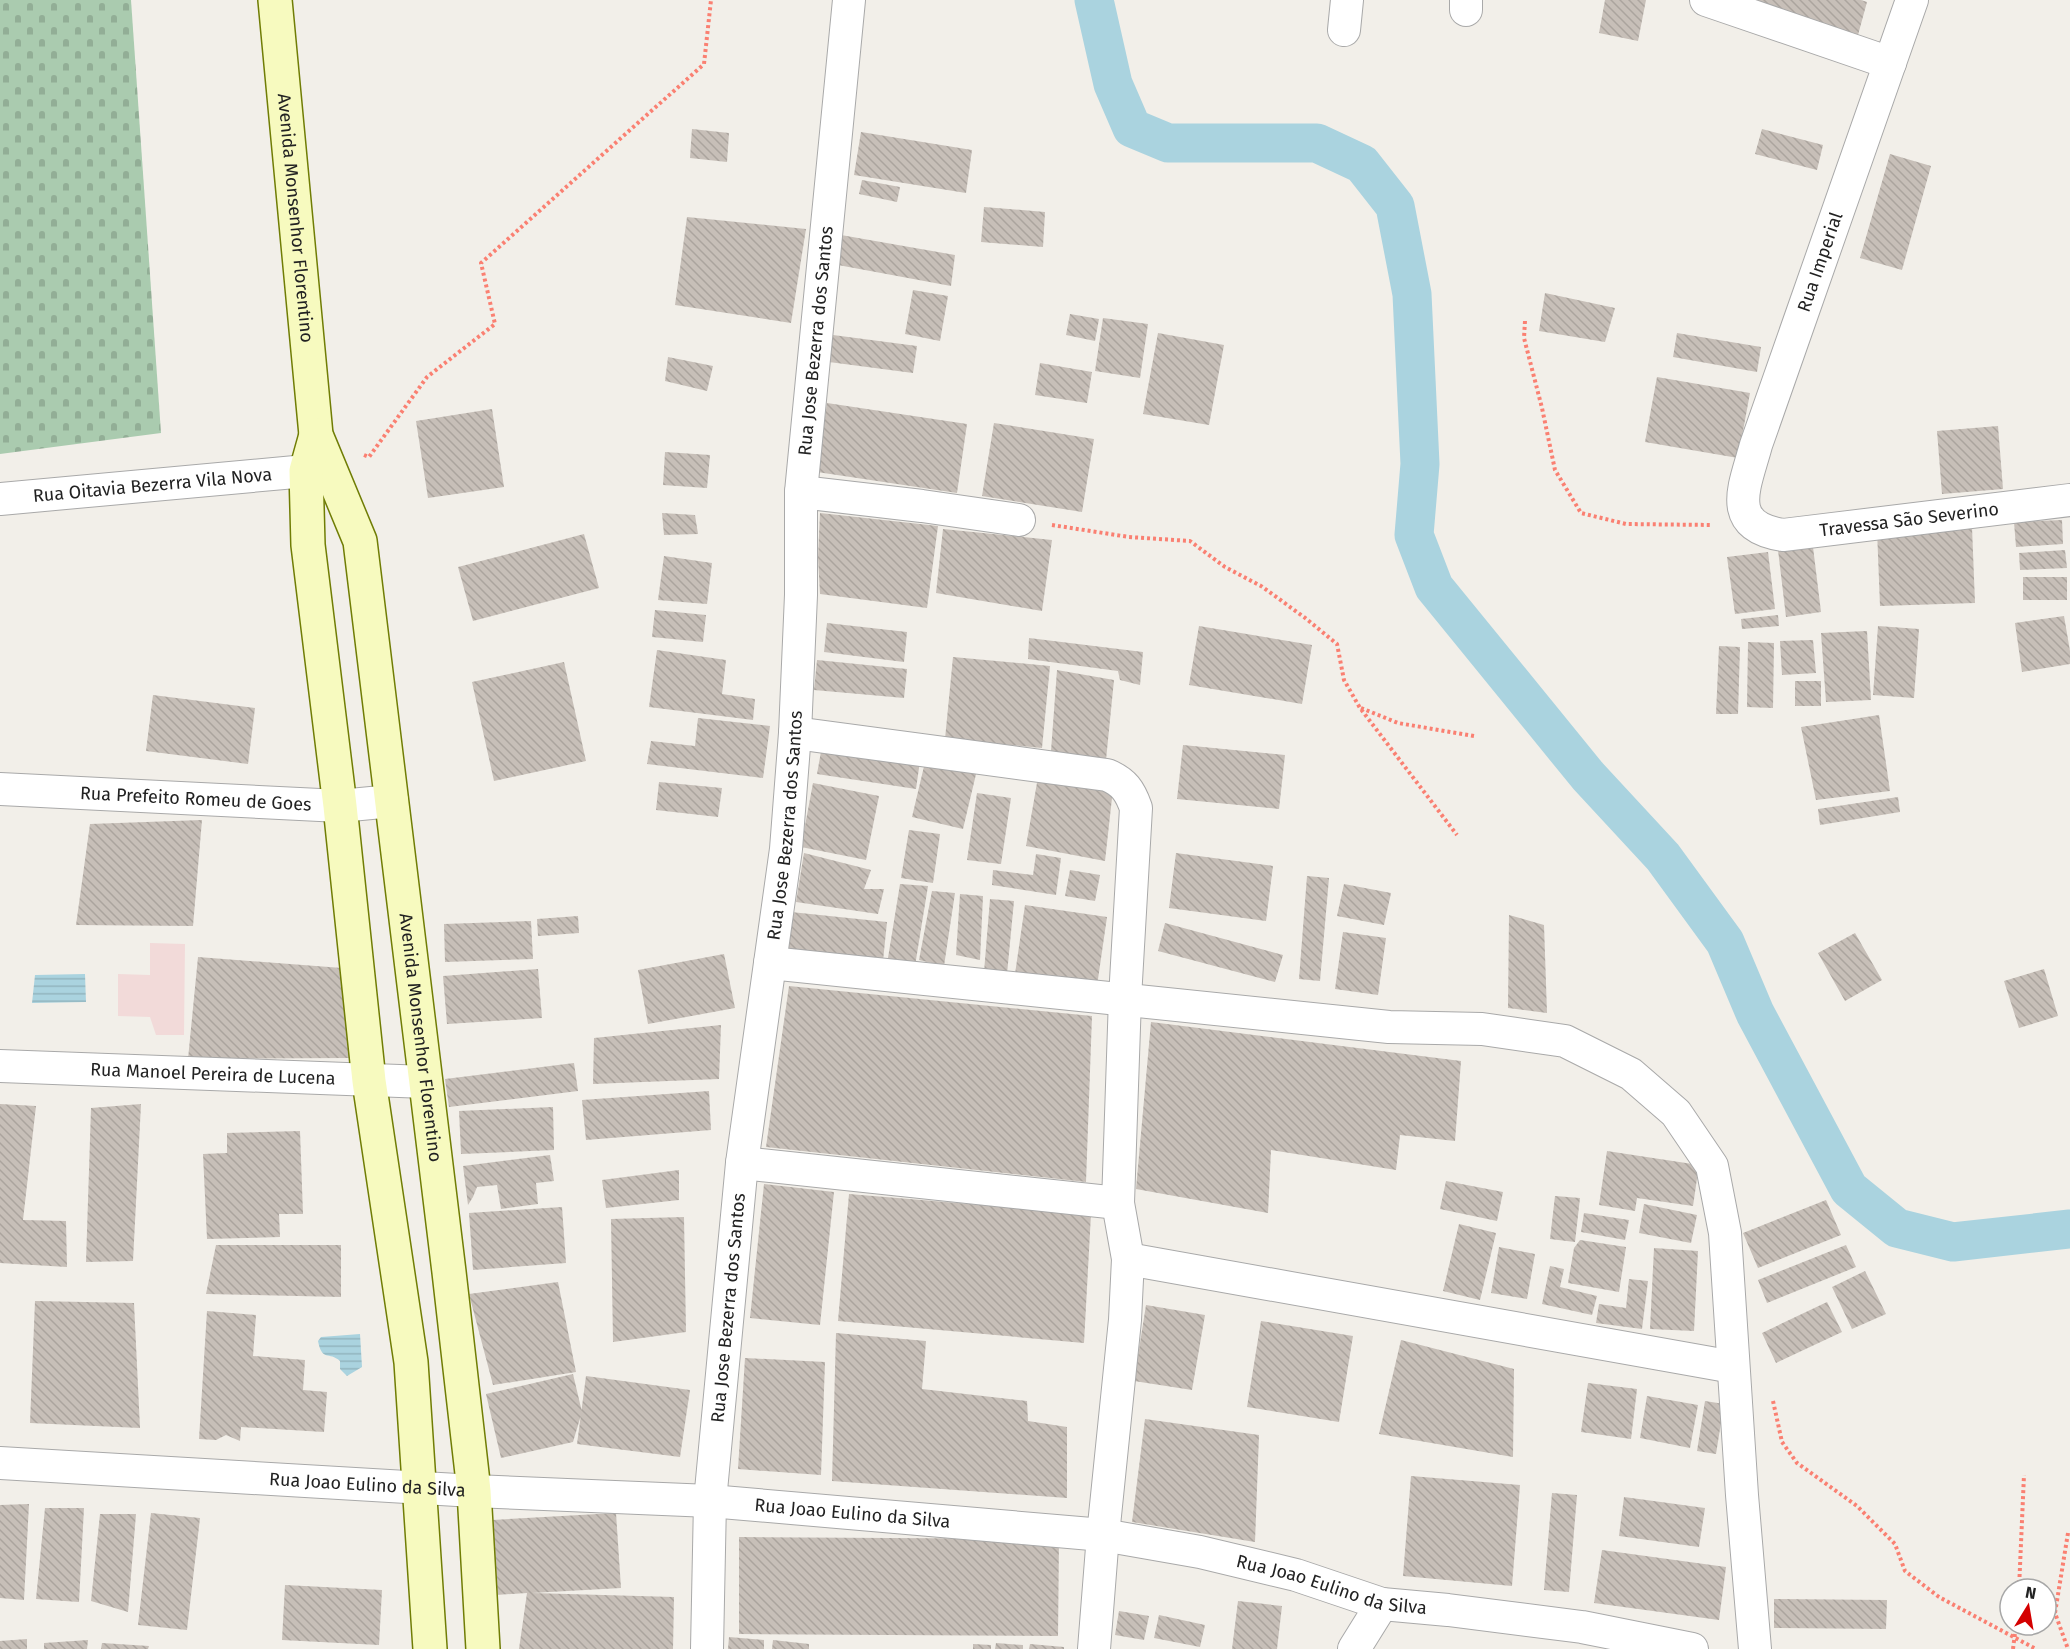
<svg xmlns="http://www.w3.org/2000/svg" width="2070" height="1649" font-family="'Fira Sans',sans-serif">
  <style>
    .commercial { fill: #f2dad9 }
    .cemetery { fill: url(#cemetery-stones) }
    .water { fill: url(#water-rules) }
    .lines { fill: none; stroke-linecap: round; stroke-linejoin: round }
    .canal { stroke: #aad3df; stroke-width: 39 }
    .building { fill: url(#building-back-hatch) }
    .street-casing { stroke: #a9a9a9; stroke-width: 34 }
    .secondary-casing { stroke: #707d05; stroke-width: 36 }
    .path { stroke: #fa8072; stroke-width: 4; stroke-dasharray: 3 3; stroke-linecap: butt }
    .street { stroke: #fff; stroke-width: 32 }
    .secondary { stroke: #f7fabf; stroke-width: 33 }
    .labels { text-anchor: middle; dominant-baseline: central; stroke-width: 4.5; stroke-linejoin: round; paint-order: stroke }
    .street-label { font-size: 18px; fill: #222; stroke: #fff }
  </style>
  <defs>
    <pattern id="cemetery-stones" width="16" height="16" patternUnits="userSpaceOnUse" patternTransform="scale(1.5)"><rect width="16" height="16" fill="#aacbaf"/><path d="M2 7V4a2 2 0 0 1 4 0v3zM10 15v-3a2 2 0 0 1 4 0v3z" fill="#92ae96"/></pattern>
    <pattern id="water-rules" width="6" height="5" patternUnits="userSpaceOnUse" patternTransform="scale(1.5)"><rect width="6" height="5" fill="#aad3df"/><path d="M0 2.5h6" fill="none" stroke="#92b5bf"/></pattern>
    <pattern id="building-back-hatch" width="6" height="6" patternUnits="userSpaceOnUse" patternTransform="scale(1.5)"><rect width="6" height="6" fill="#c7bfb8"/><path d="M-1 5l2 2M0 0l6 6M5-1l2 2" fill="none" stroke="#aba49e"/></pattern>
  </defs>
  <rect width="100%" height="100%" fill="#f2efe9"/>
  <!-- commercial -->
  <path class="commercial" d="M150,943L185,944L184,1035H156L150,1017L118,1016V974L150,975Z"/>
  <!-- cemetery -->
  <path class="cemetery" d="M0,0H131L161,433L0,454Z"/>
  <!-- water -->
  <path class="water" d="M85,974L86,1002L32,1003L35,975Z
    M360,1334L362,1367L347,1376L340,1369V1361C329,1351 322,1362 318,1341L321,1337Z"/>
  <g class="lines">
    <!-- canal -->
    <path class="canal" d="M1094,0L1113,84L1132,128L1168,143H1317L1362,164L1395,206L1412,294L1420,464L1414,535L1434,587L1588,776L1663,857L1725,942L1755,1013L1849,1189L1897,1228L1953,1242L2070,1229"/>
  </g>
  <!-- building -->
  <path class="building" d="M1605,0H1646L1638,41L1599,33Z
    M1735,0H1861L1867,2L1858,35Z
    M692,129L729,133L727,162L690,158Z
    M1762,129L1823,145L1817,170L1755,154Z
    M861,132L972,150L966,193L854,175Z
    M1890,154L1931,166L1902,270L1860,258Z
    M862,180L900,187L897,202L859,194Z
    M984,207L1045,212L1043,247L981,242Z
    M687,217L806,229L791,323L675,305Z
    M841,235L955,255L951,286L838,265Z
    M913,290L948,296L940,341L905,334Z
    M1545,293L1615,308L1605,342L1539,331Z
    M1070,314L1099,319L1095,341L1066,335Z
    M1103,318L1148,324L1140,378L1095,371Z
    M1158,333L1224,345L1209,425L1143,414Z
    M1677,333L1761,347L1757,372L1673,357Z
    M833,335L917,346L913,373L829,362Z
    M668,357L713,366L707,391L665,381Z
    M1040,363L1092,372L1087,403L1035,395Z
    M1657,377L1750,393L1738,458L1645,442Z
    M827,403L967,424L957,493L817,472Z
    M492,409L504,487L428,498L416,421Z
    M994,423L1094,439L1082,512L982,496Z
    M1998,426L2003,489L1942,494L1937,431Z
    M665,452L710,455L707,488L663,485Z
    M662,513L695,515L698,534L664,535Z
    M820,513L938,526L927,608L820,594L818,557Z
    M2062,520L2063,544L2016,547L2014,522Z
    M1972,527L1975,603L1880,606L1877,530Z
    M943,529L1052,540L1042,611L936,593Z
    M584,534L599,588L473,621L458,567Z
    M1813,547L1821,612L1786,617L1778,550Z
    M2065,550L2067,568L2020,570L2019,553Z
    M1768,552L1775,609L1735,614L1727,557Z
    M664,556L712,563L707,604L658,600Z
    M2023,577H2067V600H2023Z
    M655,610L706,615L703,642L652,637Z
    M1778,615L1779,626L1742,629L1741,619Z
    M2064,616L2070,651V664L2022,672L2015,623Z
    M827,623L907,632L904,662L824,652Z
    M1199,626L1312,645L1302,704L1189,685Z
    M1878,626L1919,629L1914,698L1873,695Z
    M1867,631L1871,700L1826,702L1821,633Z
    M1029,638L1143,652L1140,685L1120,680L1118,671L1028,659Z
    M1813,640L1816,673L1782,675L1780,641Z
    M1748,642L1774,643L1773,708L1747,707Z
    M1719,646L1740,647L1738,714H1716Z
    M657,650L726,660L722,694L755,699L753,720L649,707Z
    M953,657L1050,666L1042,748L945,739Z
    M817,660L907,669L904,698L814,690Z
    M564,662L586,761L494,781L472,682Z
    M1057,670L1114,680L1106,760L1051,751Z
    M1795,681H1821V706H1795Z
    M153,695L255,708L248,764L146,751Z
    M1879,715L1890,791L1816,800L1801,727Z
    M698,718L770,726L763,778L647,764L651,741L695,746Z
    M1183,745L1285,755L1279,809L1177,799Z
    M822,746L920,761L916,789L817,774Z
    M926,758L977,770L963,829L912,817Z
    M1038,777L1113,789L1105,861L1026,846Z
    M659,782L722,788L718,817L656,810Z
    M813,783L879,796L866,860L801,847Z
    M977,793L1011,798L1001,864L967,860Z
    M1898,797L1900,812L1820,825L1818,809Z
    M202,820L193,926L76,925L90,824Z
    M909,830L940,834L933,883L901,878Z
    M804,853L871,870L864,889H884L878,914L796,902Z
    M1176,853L1273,866L1266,921L1169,908Z
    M1036,854L1061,858L1056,895L992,885L993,870L1033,875Z
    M1070,870L1100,875L1095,901L1065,896Z
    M1307,876L1329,878L1320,981L1299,979Z
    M900,884L928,886L915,966L887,964Z
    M1344,884L1391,893L1384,925L1337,916Z
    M932,891L955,893L944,966L919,960Z
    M960,894L983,896L980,960L956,955Z
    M990,899L1014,901L1007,974L984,972Z
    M1025,905L1107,917L1097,986L1015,974Z
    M791,912L887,922L883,961L787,951Z
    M1509,915L1544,925L1547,1013L1508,1008Z
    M578,916L579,933L538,936L537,919Z
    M531,921L533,959L445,962L444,924Z
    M1165,923L1283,955L1275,982L1158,951Z
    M1343,932L1386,938L1378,995L1335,989Z
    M1855,933L1882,980L1845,1001L1818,953Z
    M724,954L735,1008L648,1024L638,970Z
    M198,957L342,968L350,1058L188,1059Z
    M538,969L542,1018L447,1024L443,976Z
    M2044,969L2058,1016L2019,1028L2004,981Z
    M789,986L1092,1016L1086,1182L766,1147Z
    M1151,1022L1461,1061L1455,1141L1400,1135L1396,1170L1271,1150L1268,1213L1136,1189Z
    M721,1025L719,1079L593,1084L594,1038Z
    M574,1063L578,1091L449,1107L445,1079Z
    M709,1091L711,1130L586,1140L582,1100Z
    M0,1104L36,1106L23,1220L66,1221L67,1267L0,1263Z
    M141,1104L133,1261L86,1262L91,1108Z
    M553,1107L554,1150L461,1154L459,1111Z
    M300,1131L303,1214H279L280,1237L207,1239L203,1154L227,1153V1133Z
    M1607,1151L1699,1165L1693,1206L1637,1198L1635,1211L1599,1205Z
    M550,1155L554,1181L536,1183L538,1204L501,1209L497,1185L477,1187L473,1197L468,1205L463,1166Z
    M679,1170V1200L606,1208L602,1180Z
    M1446,1181L1503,1192L1497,1221L1440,1209Z
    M764,1184L834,1192L820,1325L750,1318Z
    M849,1194L1091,1214L1084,1343L838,1321Z
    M1555,1196L1580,1198L1575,1242L1550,1239Z
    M1826,1200L1841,1235L1758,1268L1743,1233Z
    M1644,1204L1697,1215L1691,1243L1639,1233Z
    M562,1207L566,1263L473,1270L469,1213Z
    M1584,1213L1629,1220L1625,1240L1581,1232Z
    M684,1217L686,1332L613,1342L611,1219Z
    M1459,1224L1496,1233L1480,1300L1443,1291Z
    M1580,1240L1626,1247L1619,1292L1568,1283L1574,1248Z
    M216,1245H341V1297L206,1294Z
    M1846,1245L1856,1267L1767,1303L1758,1280Z
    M1499,1247L1535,1254L1527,1299L1491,1293Z
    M1654,1248L1698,1251L1694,1331L1650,1329Z
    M1550,1266L1564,1269L1560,1287L1597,1296L1592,1315L1542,1304Z
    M1865,1271L1886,1314L1852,1329L1832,1287Z
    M1629,1279L1648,1281L1642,1329L1596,1323L1599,1304L1626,1308Z
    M558,1282L576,1372L493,1385L469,1294Z
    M35,1301L134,1303L140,1428L30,1423Z
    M1827,1302L1842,1332L1776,1363L1762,1333Z
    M1146,1305L1205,1315L1192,1390L1134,1381Z
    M207,1311L256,1315L253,1356L305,1360L303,1390L327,1392L324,1432L241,1427L240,1441L226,1435L216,1440L199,1439Z
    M1261,1321L1353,1336L1339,1422L1247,1407Z
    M836,1333L926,1341L922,1389L1027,1401L1028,1421L1067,1427V1498L832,1481Z
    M1401,1340L1514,1369L1513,1457L1379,1434Z
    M745,1358L825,1362L821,1475L738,1469Z
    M573,1374L582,1412L573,1442L501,1458L486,1394Z
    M586,1376L690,1390L680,1457L577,1444Z
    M1588,1383L1637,1389L1631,1439L1581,1432Z
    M1647,1396L1698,1405L1690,1448L1640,1438Z
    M1705,1401L1724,1404L1716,1454L1697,1451Z
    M1145,1419L1259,1435L1255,1542L1132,1522Z
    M1411,1476L1520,1485L1512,1586L1403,1576Z
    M1552,1493L1577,1495L1569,1592L1544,1590Z
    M1624,1497L1705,1508L1699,1547L1619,1536Z
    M29,1504L24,1600L0,1598V1505Z
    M45,1508H84L79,1602L36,1599Z
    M151,1513L200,1518L187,1630L138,1625Z
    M616,1513L621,1588L532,1593L674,1597L673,1649H519L527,1593L496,1595L492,1520Z
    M100,1514H136L128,1612L91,1601Z
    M739,1537L1059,1539L1058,1636L739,1634Z
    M1602,1550L1726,1567L1719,1620L1594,1603Z
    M285,1585L382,1590L379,1645L282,1640Z
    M1774,1599L1887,1600L1886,1629L1774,1628Z
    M1238,1601L1282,1606L1277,1649H1232Z
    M1119,1611L1149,1616L1144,1640L1115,1635Z
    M1159,1615L1205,1625L1200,1647L1154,1638Z
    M729,1637L764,1640V1649H728Z
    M27,1639V1649H0V1641Z
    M88,1640L87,1649H44V1643Z
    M773,1640L809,1644V1649H772Z
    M102,1643L149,1646L148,1649H101Z
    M996,1643L1023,1645V1649H995Z
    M973,1644L991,1645V1649H973Z
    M1030,1644L1064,1647V1649H1029Z"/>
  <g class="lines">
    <!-- street casing -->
    <g class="street-casing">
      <g id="street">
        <path d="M1466,0V10"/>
        <path d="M1706,0L1890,63"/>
        <path id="s1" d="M1912,0L1756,445C1745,486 1724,526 1783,535L2070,500"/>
        <path d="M1344,30L1347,0"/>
        <path d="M801,492L922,506L1019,520"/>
        <path id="s2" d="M0,499L306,471"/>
        <path d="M795,733L1107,775C1124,782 1130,791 1136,808L1125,998L1118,1203L1128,1259L1125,1320L1103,1535L1094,1649"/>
        <path id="s3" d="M0,789L340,806L392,801"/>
        <path d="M770,963L1389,1027L1482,1029L1565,1041L1631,1074L1676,1113L1712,1166L1725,1233L1742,1495L1755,1649"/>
        <path id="s4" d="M0,1066L426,1082"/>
        <path d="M742,1163L1118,1203"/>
        <path d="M1128,1259L1733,1367"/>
        <path id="s5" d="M0,1463L474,1491L710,1501L1103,1535L1200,1552L1296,1575L1382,1604L1448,1610L1582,1627L1692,1649"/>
        <path id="s6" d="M707,1649L710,1501L742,1163L786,849L795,733L801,595V492L849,0"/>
        <path d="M1354,1649L1382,1604"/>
      </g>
    </g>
    <!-- secondary casing -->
    <g class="secondary-casing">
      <g id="secondary">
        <path id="s7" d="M275,0L316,435L360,541L449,1272L474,1491L483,1649"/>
        <path d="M316,435L306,471L308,545L340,806L369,1081L411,1362L430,1649"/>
      </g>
    </g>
    <!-- path -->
    <path class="path" d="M1525,321L1524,338L1542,408L1555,470L1581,513L1626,524L1712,525
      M364,455L369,457L427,377L495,324L481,263L704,64L711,0
      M1052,525L1129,537L1190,541L1225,567L1261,586L1304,617L1337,644L1344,680L1360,708L1457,835
      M1361,708L1398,723L1474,736
      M1773,1401L1782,1442L1797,1463L1857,1506L1895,1544L1905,1571L1939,1597L2036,1649
      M2068,1533L2055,1613L2068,1649
      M2019,1589L2024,1475
      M2013,1649L2016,1625"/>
    <!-- street -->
    <use href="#street" class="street"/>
    <!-- secondary -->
    <use href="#secondary" class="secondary"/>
  </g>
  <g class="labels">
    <!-- street labels -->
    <g class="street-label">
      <text stroke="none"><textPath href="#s7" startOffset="219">Avenida Monsenhor Florentino</textPath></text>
      <text transform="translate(1820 262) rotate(-71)">Rua Imperial</text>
      <text stroke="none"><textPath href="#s6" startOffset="1314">Rua Jose Bezerra dos Santos</textPath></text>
      <text stroke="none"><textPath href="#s2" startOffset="153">Rua Oitavia Bezerra Vila Nova</textPath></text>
      <text stroke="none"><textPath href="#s1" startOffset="714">Travessa São Severino</textPath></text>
      <text stroke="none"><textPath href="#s3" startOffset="196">Rua Prefeito Romeu de Goes</textPath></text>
      <text stroke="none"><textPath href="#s6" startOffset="828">Rua Jose Bezerra dos Santos</textPath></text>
      <text stroke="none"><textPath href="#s7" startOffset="1052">Avenida Monsenhor Florentino</textPath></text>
      <text stroke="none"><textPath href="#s4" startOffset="213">Rua Manoel Pereira de Lucena</textPath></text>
      <text stroke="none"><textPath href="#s6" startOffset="342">Rua Jose Bezerra dos Santos</textPath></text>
      <text stroke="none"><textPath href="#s5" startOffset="368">Rua Joao Eulino da Silva</textPath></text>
      <text stroke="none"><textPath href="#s5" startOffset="854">Rua Joao Eulino da Silva</textPath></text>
      <text stroke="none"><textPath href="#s5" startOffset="1340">Rua Joao Eulino da Silva</textPath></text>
    </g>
  </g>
  <!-- north arrow -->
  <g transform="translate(2028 1607) rotate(11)"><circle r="28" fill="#ffffff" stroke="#a7a7a7" stroke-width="1.5"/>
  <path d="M0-4.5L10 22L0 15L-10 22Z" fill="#d40000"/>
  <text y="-9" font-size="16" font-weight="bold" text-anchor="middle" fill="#222222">N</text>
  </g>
</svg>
